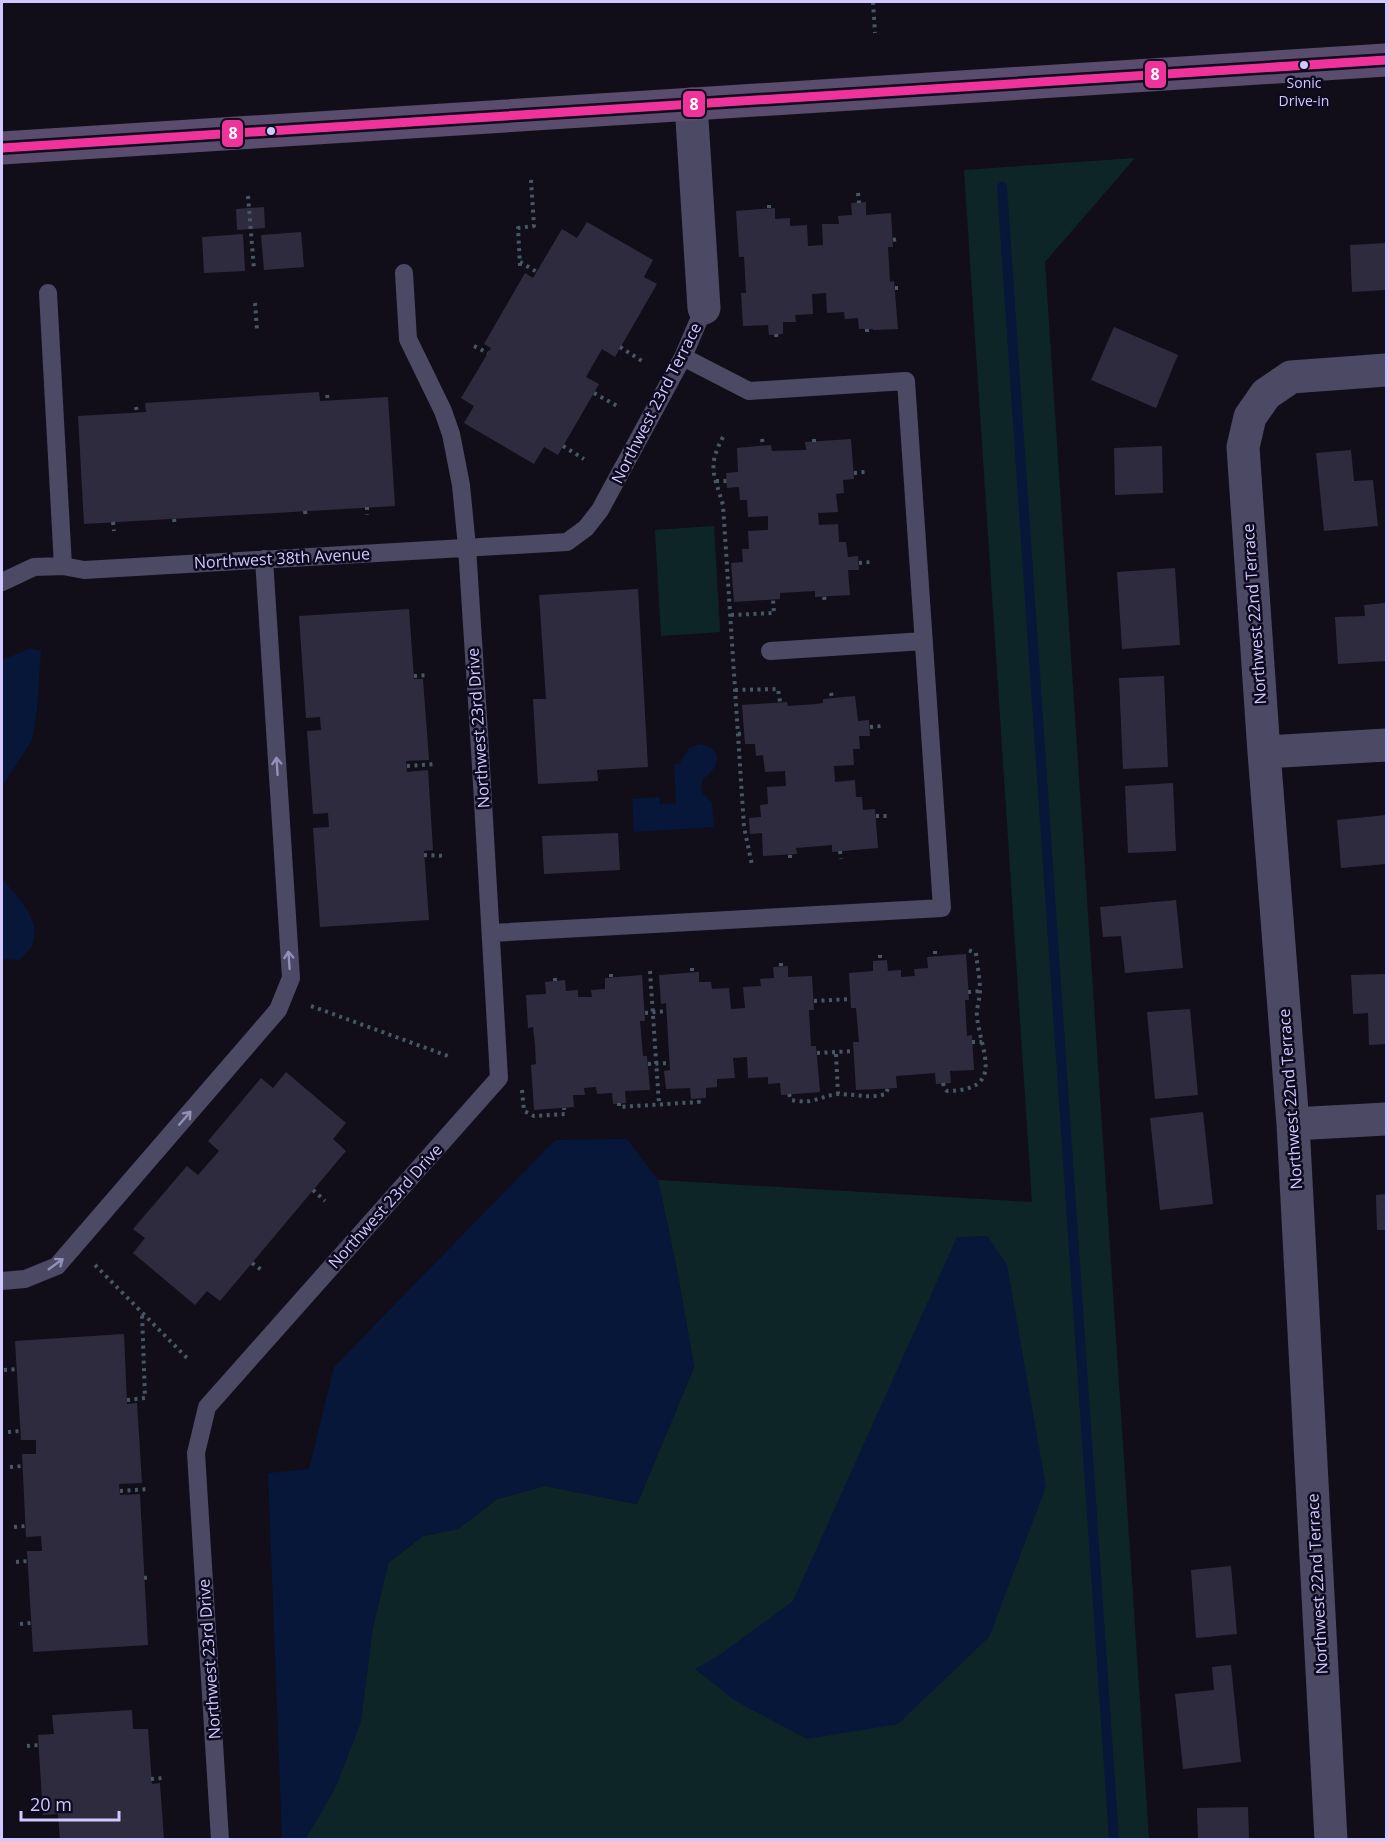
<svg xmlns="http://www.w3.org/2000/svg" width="1388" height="1841" font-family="'Open Sans',sans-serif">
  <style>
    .green { fill: #0e2527 }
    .water { fill: #06173a }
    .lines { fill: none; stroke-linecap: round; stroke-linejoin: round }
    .stream { stroke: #06173a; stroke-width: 10 }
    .building { fill: #2f2b3e }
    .path { stroke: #475766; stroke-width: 4; stroke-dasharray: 3 4.5; stroke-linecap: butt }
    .service { stroke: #4b4964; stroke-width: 18 }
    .minor { stroke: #4b4964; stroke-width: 33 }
    .primary { stroke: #594c6d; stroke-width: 33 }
    .bus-1-casing { stroke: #0e0a1e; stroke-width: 14 }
    .bus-1 { stroke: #ef339a; stroke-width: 9 }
    .oneway { stroke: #948fb9 }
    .bus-dot { fill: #d0c8ff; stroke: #0e0a1e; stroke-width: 2 }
    .labels { text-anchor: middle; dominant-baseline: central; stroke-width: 5; stroke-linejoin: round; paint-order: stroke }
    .bus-label { font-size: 14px; fill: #d0c8ff; stroke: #0e0a1e }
    .street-label { font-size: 16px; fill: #d0c8ff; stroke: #0e0a1e }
    .line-badge { stroke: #0e0a1e; stroke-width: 2 }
    .badge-label { font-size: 16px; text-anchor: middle; font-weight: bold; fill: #fff }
  </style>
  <rect width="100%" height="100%" fill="#110e1a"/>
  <!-- green -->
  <path class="green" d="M1135,158L1045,262L1149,1839L305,1840L317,1817L373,1627L388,1563L423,1536L458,1529L497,1499L545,1486L637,1504L694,1367L677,1270L658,1180L1032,1202L964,170Z
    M714,526L720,632L661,636L655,530Z"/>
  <!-- water -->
  <path class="water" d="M31,648L41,651L37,709L32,740L2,787V660Z
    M700,744C702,745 708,746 710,747C724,755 714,773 704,778C699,789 702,795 712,802L714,827L634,832L632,799L659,797L660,804L676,803L674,765L679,764L689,748Z
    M2,878C16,896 43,920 32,945C30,950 23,956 19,960L2,959Z
    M627,1139L658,1180L677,1270L694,1367L637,1504L545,1486L497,1499L458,1529L423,1536L388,1563L373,1627L361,1722L335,1789L308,1835L305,1839H282L268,1473L309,1469L334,1367L555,1140Z
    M987,1236L1007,1265L1046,1487L989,1637L898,1724L807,1739L737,1702L695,1669L721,1654L793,1601L957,1237Z"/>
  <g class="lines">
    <!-- stream -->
    <path class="stream" d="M1002,187L1114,1840"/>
  </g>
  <!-- building -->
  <path class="building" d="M866,202V215L891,213L893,247H888L890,282L894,281L898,329L873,330V329H859L858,318L845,319L844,312L827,313L826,293L812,294L813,314L795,315L796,322H783V334L769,335L768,325L743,326L741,293H746L744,257H739L736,211L775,208V219L790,218V226L807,225L808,246L823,245L822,224H839L838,216L852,215L851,203Z
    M264,207L265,228L237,230L236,209Z
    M587,222L653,260L644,277L657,284L615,357L602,349L586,377L599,384L558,455L544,447L534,464L464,423L474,406L461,398L491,348L484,344L525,273L533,278L562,229L577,238Z
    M301,232L304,267L264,270L261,235Z
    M243,234L245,271L204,273L202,237Z
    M1386,243V290L1352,292L1350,245Z
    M1114,327L1178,355L1156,408L1091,380Z
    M319,392L320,401L388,397L395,506L84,524L78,416L146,412L145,403Z
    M851,439L854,479L843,480L844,493L836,494L838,512L818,513L819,525L838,524L839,542H846L848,557L858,556L859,570H848L850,595L815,597V591L780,593V599L734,602L731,563L743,562L742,549H749L748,531L768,530V516L748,517L747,500H740L739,487L727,488L726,473L738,472L737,448L771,445L772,451L806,450L805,442Z
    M1162,446L1163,493L1115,495L1114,448Z
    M1351,450L1354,481L1373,480L1378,526L1324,531L1316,453Z
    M1175,568L1180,645L1122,649L1117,572Z
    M638,589L648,767L597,770L598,781L538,784L533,699H546L539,595Z
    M1386,603V661L1338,664L1335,617L1365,616L1364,605Z
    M409,609L414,679H423L429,760L406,761L407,772L428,770L433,850L424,851L429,920L320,927L313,828L329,827L328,813L313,814L307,731L321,730L320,717L306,718L299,616Z
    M1164,676L1168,767L1123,769L1119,678Z
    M855,696L858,721L869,720L870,736H859L860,749H853L854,765L834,766L835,782L855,780L856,797H862L863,810L875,809L878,848L832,852V845L796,848L797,854L763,856L762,833L750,834L749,818L761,817L760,805L768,804L767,787L786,786L785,771L765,772L763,755L756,756L755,744H745L742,705L787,702L788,706L816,704L823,703V699Z
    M1173,783L1176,851L1128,853L1125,786Z
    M1386,815V864L1341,868L1337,820Z
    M618,833L620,870L544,874L542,836Z
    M1176,900L1183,968L1125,973L1121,936L1103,937L1100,907Z
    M966,954L969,1000H965L967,1036L972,1035L974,1070L950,1071L951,1083L936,1084L935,1073L896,1076L897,1088L856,1090L853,1042H859L856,1008H851L849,973L873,971V961L887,960L888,971L901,970V977L915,976L914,969L928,968L927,957Z
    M788,966V977L812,976L814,1010H809L811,1046H816L820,1092L781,1095L780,1083L768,1084V1077L748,1078L747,1057L733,1058L735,1078L717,1079V1087L706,1088V1098L691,1099L690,1088L666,1089L664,1071L670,1070L666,1003L661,1004L659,975L699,972V982H711L712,989L729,988L731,1009L745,1008L743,987L761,986L760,979L774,978L773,967Z
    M1386,974V1044L1369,1045L1368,1013L1353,1014L1351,975Z
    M642,975L645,1021H640L643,1056H647L650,1090L625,1091L626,1103L613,1104L612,1093L597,1094L596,1087L584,1088L585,1095H573L574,1107L534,1110L531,1065L536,1064L535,1045L533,1027L528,1028L526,995L546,994L545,982L565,980L566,991L578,990V997H592L591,990L605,989V978Z
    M1190,1009L1198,1095L1155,1099L1147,1012Z
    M286,1072L346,1123L333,1139L346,1151L220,1301L207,1291L195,1305L133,1253L145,1238L133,1229L187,1166L198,1175L219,1151L208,1141L261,1078L273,1088Z
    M1203,1112L1213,1204L1160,1210L1150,1118Z
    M1386,1194V1230H1377L1376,1195Z
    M124,1334L127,1404L137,1403L142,1483L119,1484L120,1495L140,1494L148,1645L33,1652L27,1551H42L41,1536L26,1537L22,1454H36V1440H21L15,1341Z
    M1231,1566L1237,1634L1196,1638L1191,1570Z
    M1231,1665L1241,1762L1183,1769L1175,1694L1214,1690L1212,1667Z
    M132,1710L133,1729H148L152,1784L160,1783L164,1840H60L58,1814L43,1815L38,1735L54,1734L52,1715Z
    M1248,1807L1249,1840H1198L1197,1808Z"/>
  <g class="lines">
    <!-- path -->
    <path class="path" d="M873,2L875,33
      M858,193L859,203
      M248,196L254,269
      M769,205V208
      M893,240L897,239
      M520,262L537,272
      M520,266L518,228L534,226L531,180
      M895,288H900
      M255,303L257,330
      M867,329V335
      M776,334L777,341
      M474,346L488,353
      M620,347L642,361
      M594,393L617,406
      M327,395L328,401
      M136,407L137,412
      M723,437C707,467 714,474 723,505L744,827L752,865
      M762,439L763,446
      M814,442V436
      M563,446L584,459
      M854,473L865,472
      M716,481H727
      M367,507V515
      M305,511L306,518
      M174,519L175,526
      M113,522L114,531
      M859,563L871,562
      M824,597L825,602
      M731,615L774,613L773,600
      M414,676L427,675
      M735,690L778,689L780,702
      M831,693L832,698
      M870,727L882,726
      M738,734L744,733
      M407,766L436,764
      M876,816H888
      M840,851L841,859
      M424,855L446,856
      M790,855V862
      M935,951V956
      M880,955V960
      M781,963V967
      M692,968V973
      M650,971L659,1104
      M611,974V977
      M555,978V981
      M968,992L980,991
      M814,1001L851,999
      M311,1006L448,1056
      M645,1013L667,1011
      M972,1042H982
      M817,1053L854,1051
      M836,1054L838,1094
      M648,1064L670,1063
      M943,1083L944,1087L947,1091C1006,1090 981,1053 977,1017C976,1008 980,1000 980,990C980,978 977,965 976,953L965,949
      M522,1090L524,1111L534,1116L565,1114L564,1108
      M789,1094L791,1100C797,1101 804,1102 810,1101C820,1099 828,1095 838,1094C855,1094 869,1099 886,1094L888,1088
      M619,1103V1107L699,1102L698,1099
      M313,1190L325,1201
      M252,1263L263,1271
      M95,1265L187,1358
      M4,1370L17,1369
      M127,1400L145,1398L142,1313
      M8,1432L20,1431
      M10,1467L22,1466
      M120,1491L148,1489
      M14,1527L26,1526
      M16,1562L28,1561
      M144,1578L151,1577
      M20,1624L31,1623
      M27,1746L39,1745
      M151,1779L163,1778"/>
    <!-- service -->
    <path class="service" d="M48,293L63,566
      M2,582L34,567L63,566L84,570L567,542L586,528L600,510L683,357L704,308
      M770,651L924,641
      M492,933L942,908L906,381L749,391L683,357
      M2,1281L25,1279L57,1266L278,1010L291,978L264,559
      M220,1840L196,1453L207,1407L499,1078L479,733L467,547L461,485L451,434L443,411L408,339L404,273"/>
    <!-- minor -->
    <path class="minor" d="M691,104L704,308
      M1264,752L1386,745
      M1293,1124L1386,1119
      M1331,1840L1293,1124L1264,752L1243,447L1250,417L1266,394L1291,377L1386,370"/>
    <!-- primary -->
    <path class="primary" d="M2,148L1386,60"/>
    <!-- bus-1 casing -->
    <g class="bus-1-casing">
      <path id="bus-1" d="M2,148L1386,60"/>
    </g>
    <!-- bus-1 -->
    <use href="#bus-1" class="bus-1"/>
  </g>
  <!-- one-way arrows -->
  <defs><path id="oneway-shaft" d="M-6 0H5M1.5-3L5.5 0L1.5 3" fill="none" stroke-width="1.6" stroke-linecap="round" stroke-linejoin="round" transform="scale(1.5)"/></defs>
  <g class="oneway">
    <use href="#oneway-shaft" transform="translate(277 766) rotate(-94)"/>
    <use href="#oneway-shaft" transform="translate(289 960) rotate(-94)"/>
    <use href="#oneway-shaft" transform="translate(185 1118) rotate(-49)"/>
    <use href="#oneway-shaft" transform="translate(56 1264) rotate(-36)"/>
  </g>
  <!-- markers -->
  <g class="bus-dot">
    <circle cx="1304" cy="65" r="5"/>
    <circle cx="271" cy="131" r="5"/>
  </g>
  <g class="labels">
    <!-- bus labels -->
    <g class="bus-label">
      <text x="1304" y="82">Sonic<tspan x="1304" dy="18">Drive-in</tspan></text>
    </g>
    <!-- street labels -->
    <g class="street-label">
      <text transform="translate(656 403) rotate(-63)">Northwest 23rd Terrace</text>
      <text transform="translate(282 558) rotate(-3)">Northwest 38th Avenue</text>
      <text transform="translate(1254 614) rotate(-94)">Northwest 22nd Terrace</text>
      <text transform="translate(478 728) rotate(-94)">Northwest 23rd Drive</text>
      <text transform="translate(1290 1099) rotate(-94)">Northwest 22nd Terrace</text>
      <text transform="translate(385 1206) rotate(-48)">Northwest 23rd Drive</text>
      <text transform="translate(1317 1584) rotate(-93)">Northwest 22nd Terrace</text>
      <text transform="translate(209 1659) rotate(-94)">Northwest 23rd Drive</text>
    </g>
  </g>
  <g class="line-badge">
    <rect x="1144" y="60" width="23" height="29" rx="6" fill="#ef339a"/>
    <rect x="682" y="90" width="24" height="28" rx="6" fill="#ef339a"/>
    <rect x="221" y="119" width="23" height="29" rx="6" fill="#ef339a"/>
  </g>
  <g class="badge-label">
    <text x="1155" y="80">8</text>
    <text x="694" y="110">8</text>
    <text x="233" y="139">8</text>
  </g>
  <!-- border -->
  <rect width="1388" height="1841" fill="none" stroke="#d0c8ff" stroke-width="6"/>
  <!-- scale -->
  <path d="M21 1811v9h98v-9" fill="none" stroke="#d0c8ff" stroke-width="3"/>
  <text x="30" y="1811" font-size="18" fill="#d0c8ff" stroke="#0e0a1e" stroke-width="4.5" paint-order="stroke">20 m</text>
</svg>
